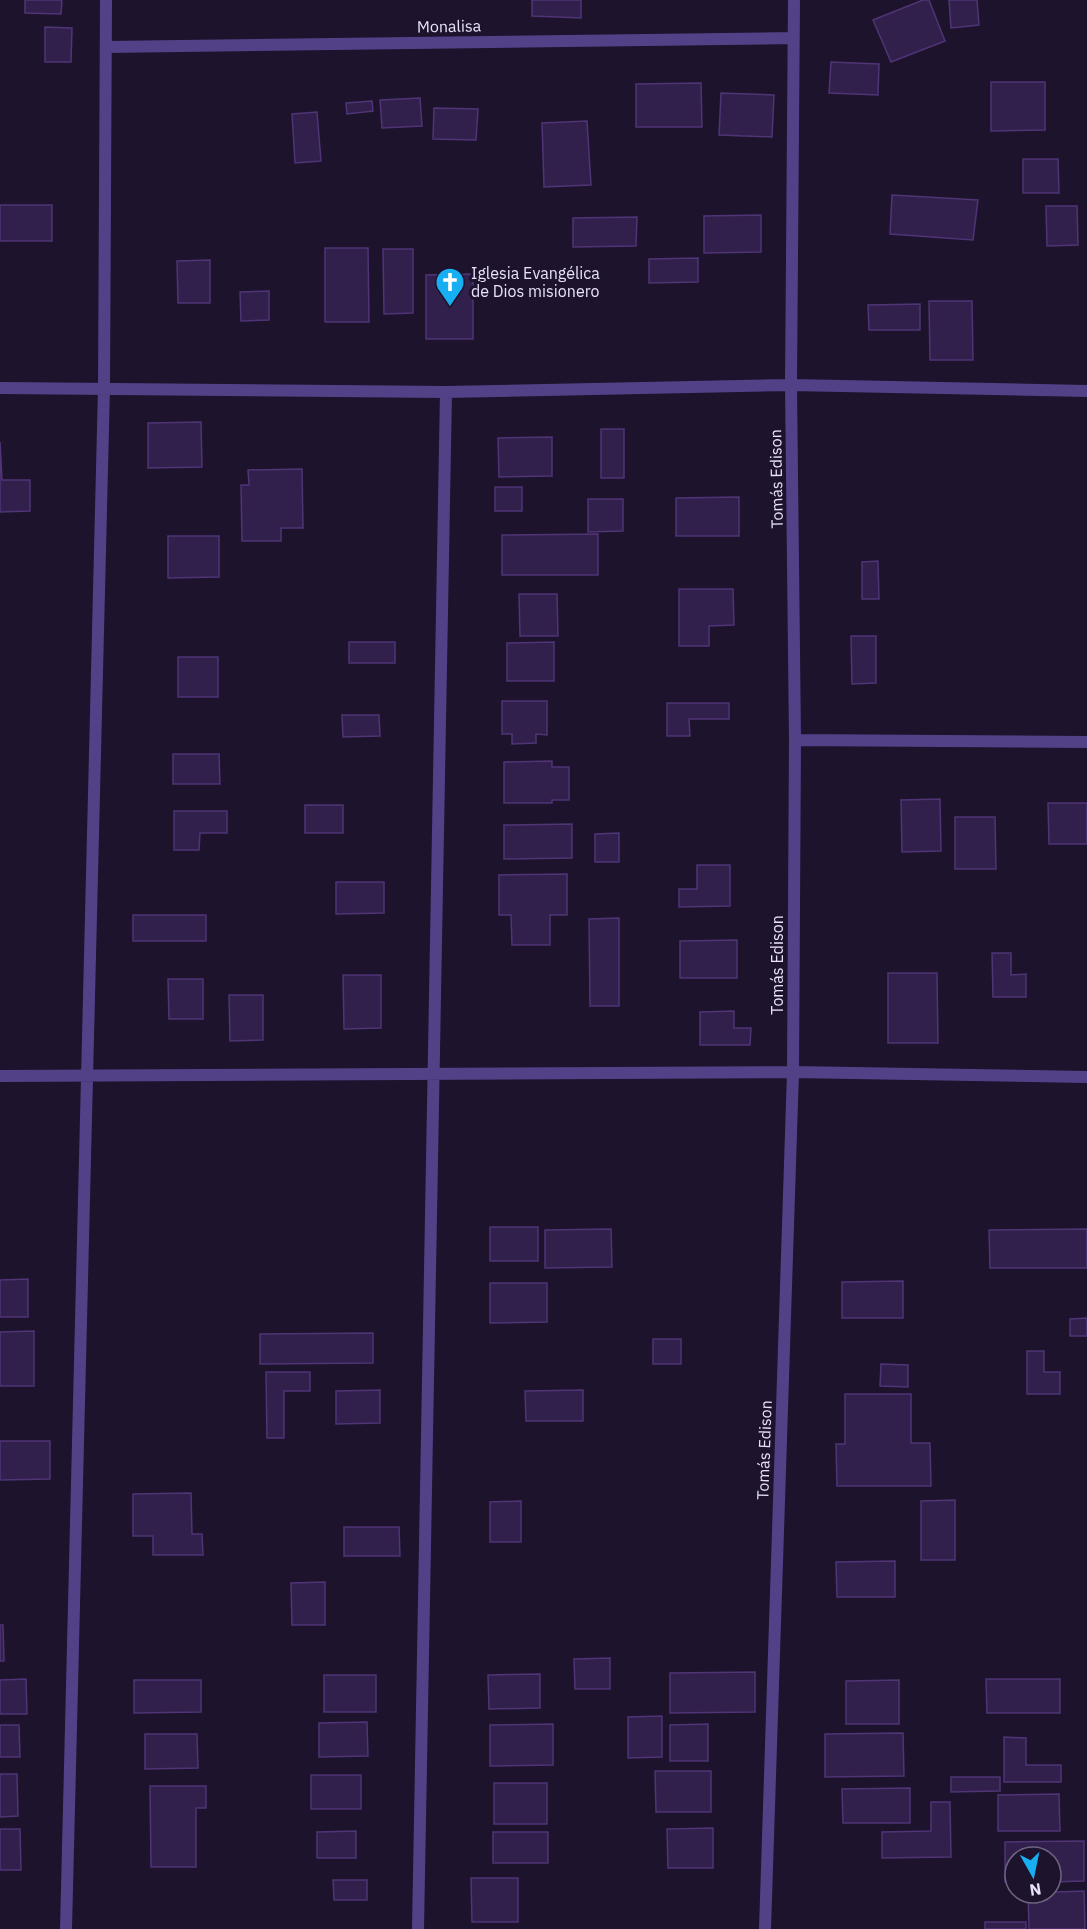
<svg xmlns="http://www.w3.org/2000/svg" width="1087" height="1929" font-family="'IBM Plex Sans',sans-serif">
  <style>
    .building { fill: #32204c; stroke: #4f3476; stroke-width: 1.5 }
    .lines { fill: none; stroke-linecap: round; stroke-linejoin: round }
    .street { stroke: #534188; stroke-width: 12 }
    .labels { text-anchor: middle; dominant-baseline: central; stroke-width: 6; stroke-linejoin: round; paint-order: stroke }
    .street-label { font-size: 16px; fill: #e9e0fd; stroke: #1d132c }
    .poi-label { font-size: 16px; fill: #e9e0fd; stroke: #1d132c; text-anchor: start }
  </style>
  <rect width="100%" height="100%" fill="#1d132c"/>
  <!-- building -->
  <path class="building" d="M25,0H62L61,14L25,13Z
    M532,0H581V18L532,16Z
    M923,0H929L945,41L891,62L873,20Z
    M949,0H977L979,25L951,28Z
    M45,27L72,28L71,62H45Z
    M831,62L879,64L878,95L829,93Z
    M991,82H1045V130L991,131Z
    M701,83L702,127H636V84Z
    M721,93L774,95L772,137L719,135Z
    M420,98L422,126L382,128L380,100Z
    M372,101L373,111L347,114L346,103Z
    M434,108L478,109L476,140L433,139Z
    M317,112L321,161L295,163L292,114Z
    M587,121L591,185L544,187L542,123Z
    M1023,159H1058L1059,193H1023Z
    M892,195L978,200L973,240L890,234Z
    M0,205H52V241H0Z
    M1046,206H1077L1078,245L1047,246Z
    M761,215V252L704,253V216Z
    M637,217L636,246L573,247V218Z
    M325,248H368L369,322H325Z
    M383,249H413V313L384,314Z
    M698,258V282L649,283V259Z
    M210,260V303H178L177,261Z
    M473,274V339H426V275Z
    M269,291V320L241,321L240,292Z
    M929,301H972L973,360H930Z
    M920,304V330H869L868,305Z
    M201,422L202,467L148,468V423Z
    M601,429H624V478H601Z
    M552,437V476L499,477L498,438Z
    M0,442L2,480H30V511L0,512Z
    M302,469L303,528H281V541H242L241,485H249L248,470Z
    M495,487H522V511H495Z
    M739,497V536H676V498Z
    M588,499H623V531L588,532Z
    M598,534V575H502V535Z
    M168,536H219V577L168,578Z
    M878,561L879,599H862V562Z
    M679,589H733L734,625L709,626V646H679Z
    M519,594H557L558,636H520Z
    M851,636H876V683L852,684Z
    M349,642H395V663H349Z
    M554,642V681H507V643Z
    M178,657H218V697H178Z
    M502,701H547V735L536,734V743L512,744V734H502Z
    M667,703H729V719H689L690,736H667Z
    M342,715H379L380,736L343,737Z
    M173,754H219L220,784H173Z
    M552,761V767H569V800H552V803H504V762Z
    M940,799L941,851L902,852L901,800Z
    M1048,803H1087V844H1049Z
    M305,805H343V833H305Z
    M174,811H227V833H200L199,850H174Z
    M955,817H995L996,869H955Z
    M572,824V858L504,859V825Z
    M619,833V862H595V834Z
    M697,865H730V906L679,907V889H697Z
    M567,874V915H550V945H512L511,915H499V875Z
    M336,882H384V913L336,914Z
    M133,915H206V941H133Z
    M619,918V1006H590L589,919Z
    M737,940V978H680V941Z
    M992,953H1011V975L1026,974V997H993Z
    M888,973H937L938,1043H888Z
    M343,975H381V1028L344,1029Z
    M168,979H203V1019H169Z
    M229,995H263V1040L230,1041Z
    M734,1011V1028H751L750,1045H700V1012Z
    M490,1227H538V1261H490Z
    M611,1229L612,1267L545,1268V1230Z
    M1087,1229V1268H990L989,1230Z
    M28,1279V1317H0V1280Z
    M903,1281V1318H842V1282Z
    M490,1283H547V1322L490,1323Z
    M1087,1318V1336H1070V1319Z
    M34,1331V1386H0V1332Z
    M373,1333V1363L260,1364V1334Z
    M653,1339H681V1364H653Z
    M1027,1351H1044V1372H1060V1394H1027Z
    M881,1364L908,1365V1387L880,1386Z
    M266,1372H310V1391H284V1438H267Z
    M380,1390V1423L336,1424V1391Z
    M583,1390V1421H526L525,1391Z
    M845,1394H911V1443H930L931,1486H837L836,1444H845Z
    M0,1441H50V1479L0,1480Z
    M191,1493L192,1534H202L203,1555H153V1536H133V1494Z
    M955,1500V1560H921V1501Z
    M521,1501V1542H490V1502Z
    M344,1527H399L400,1556H344Z
    M895,1561V1597H837L836,1562Z
    M325,1582V1625H292L291,1583Z
    M0,1625H3L4,1661H0Z
    M610,1658V1689H575L574,1659Z
    M755,1672V1712L670,1713V1673Z
    M540,1674V1708L489,1709L488,1675Z
    M324,1675H376V1712H324Z
    M26,1679L27,1714H0V1680Z
    M986,1679H1060V1713H987Z
    M134,1680H201V1712L134,1713Z
    M899,1680V1724H846V1681Z
    M662,1716V1757L628,1758V1717Z
    M367,1722L368,1756L319,1757V1723Z
    M553,1724V1765L490,1766V1725Z
    M708,1724V1761H670V1725Z
    M0,1725H19L20,1757H0Z
    M903,1733L904,1776L825,1777V1734Z
    M145,1734H197L198,1768L145,1769Z
    M1004,1737L1026,1738V1765H1061V1782H1004Z
    M655,1771H711V1812H656Z
    M0,1774H17L18,1816L0,1817Z
    M311,1775H361V1809H311Z
    M951,1777H1000V1791L951,1792Z
    M494,1783H547V1824H494Z
    M150,1786H206V1808H196V1867H151Z
    M910,1788V1823H843L842,1789Z
    M1059,1794L1060,1831H998V1795Z
    M931,1802H950L951,1857L882,1858V1832L931,1831Z
    M713,1828V1868H668L667,1829Z
    M0,1829H20L21,1870H0Z
    M356,1831V1858H317V1832Z
    M493,1832H548V1863H493Z
    M1084,1841V1881L1051,1882V1857H1015V1882H1005V1842Z
    M471,1878H518V1922H472Z
    M333,1880H367V1900H334Z
    M1084,1891L1085,1929H1029L1028,1893Z
    M985,1922H1026V1929H985Z"/>
  <g class="lines">
    <!-- street -->
    <path class="street" d="M106,47L793,38
      M0,388L446,392L791,385L1087,391
      M795,740L1087,742
      M0,1076L793,1072L1087,1077
      M66,1929L104,388L106,0
      M418,1929L446,392
      M765,1929L793,1072L795,740L791,385L794,0"/>
  </g>
  <!-- icons -->
  <defs>
    <g id="church-pin" transform="scale(1.5)"><path d="M0 17L-7.5 6A9.5 9.5 0 1 1 7.5 6Z" fill="#17aef2" stroke="#1d132c"/><path d="M-1.2-6h2.4v3.5h3.3v2.4h-3.3V6h-2.4V-.1h-3.3v-2.4h3.3Z" fill="#fff"/></g>
  </defs>
  <g fill-rule="evenodd">
    <use href="#church-pin" x="450" y="282"/>
  </g>
  <g class="labels">
    <!-- street labels -->
    <g class="street-label">
      <text transform="translate(449 26) rotate(-1)">Monalisa</text>
      <text transform="translate(776 479) rotate(-91)">Tomás Edison</text>
      <text transform="translate(777 965) rotate(-90)">Tomás Edison</text>
      <text transform="translate(764 1450) rotate(-88)">Tomás Edison</text>
    </g>
    <!-- poi labels -->
    <g class="poi-label">
      <text x="471" y="273">Iglesia Evangélica<tspan x="471" dy="18">de Dios misionero</tspan></text>
    </g>
  </g>
  <!-- north arrow -->
  <g transform="translate(1033 1875) rotate(171)"><circle r="28" fill="#1d132c" stroke="#6f6580" stroke-width="1.5"/>
  <path d="M0-4.5L10 22L0 15L-10 22Z" fill="#17aef2"/>
  <text y="-9" font-size="16" font-weight="bold" text-anchor="middle" fill="#e9e0fd">N</text>
  </g>
</svg>
